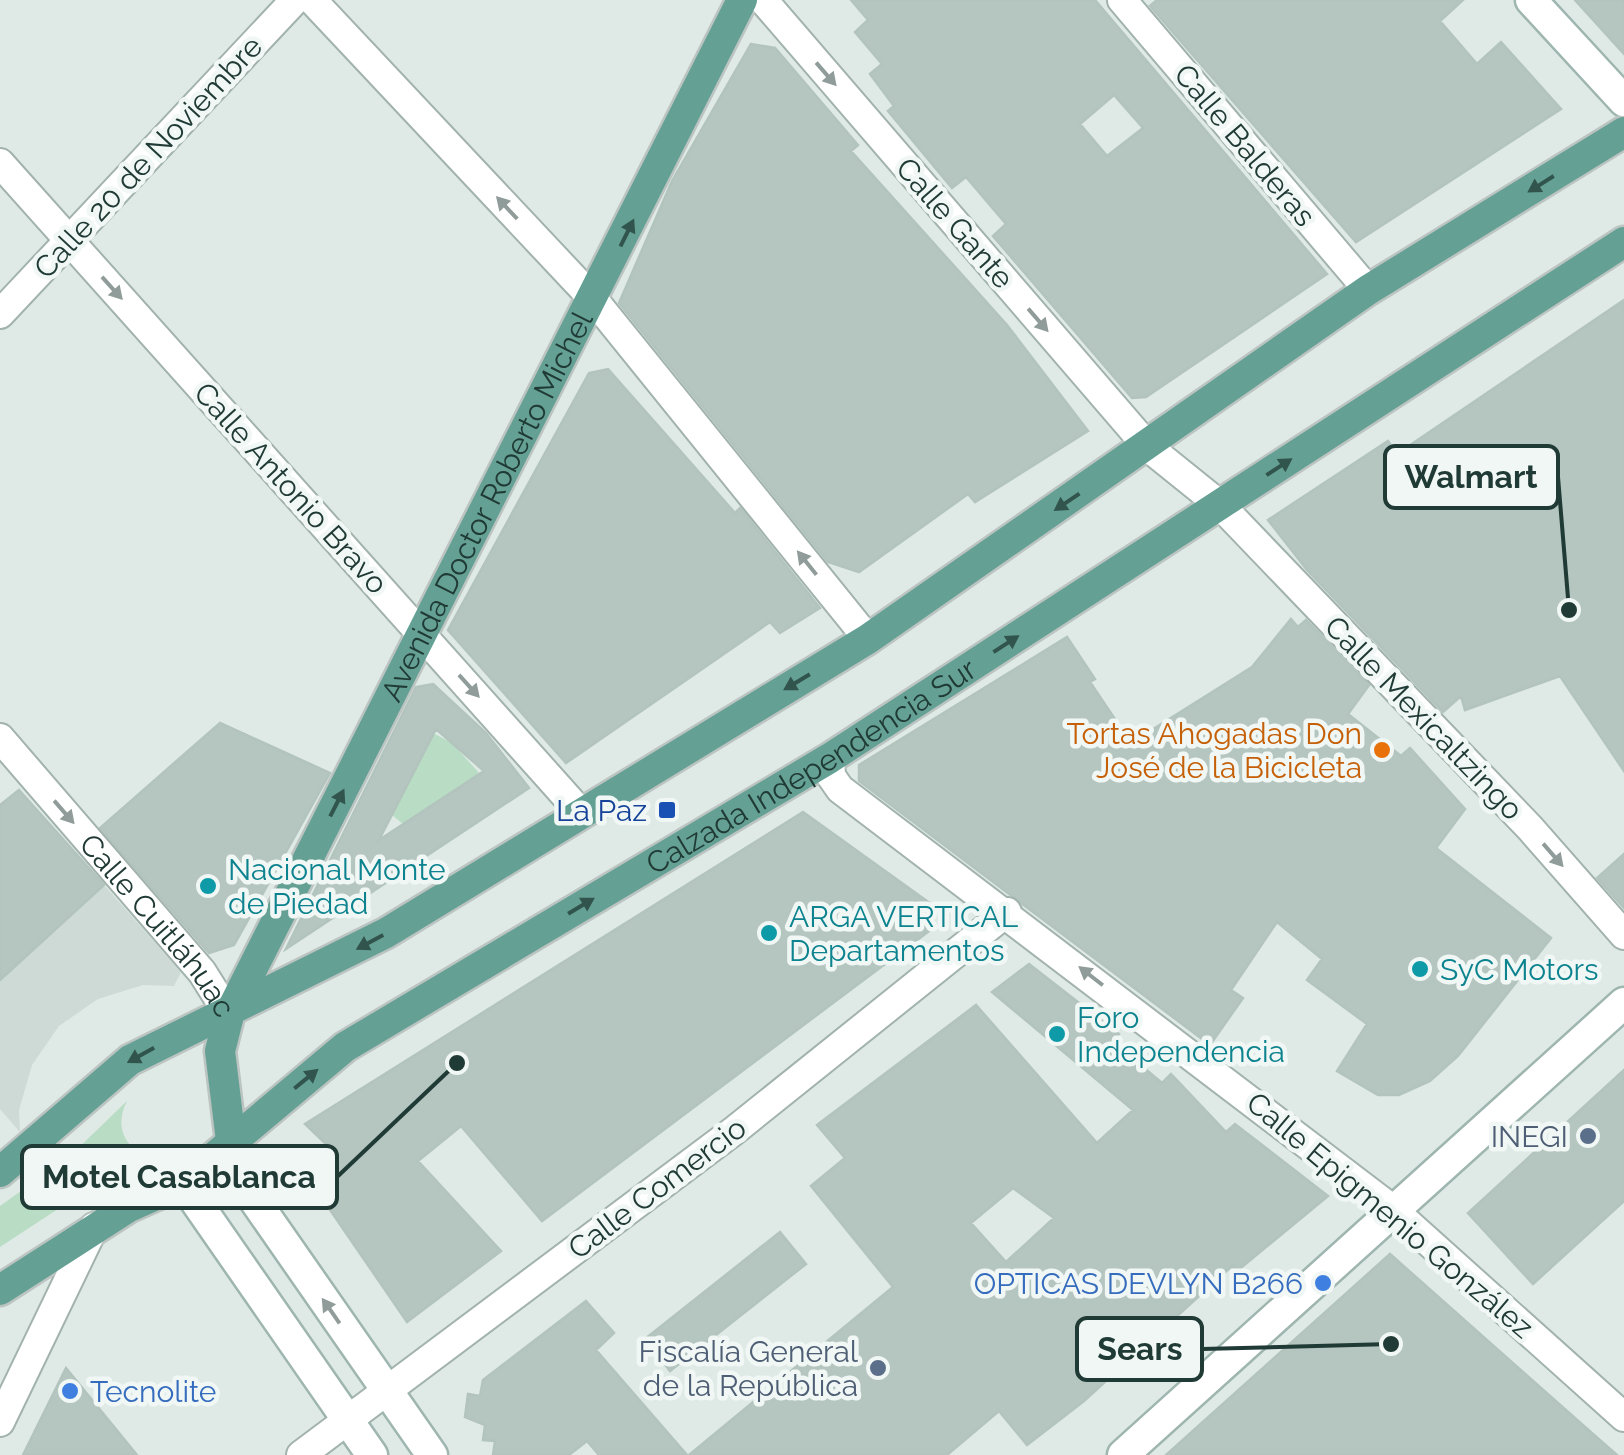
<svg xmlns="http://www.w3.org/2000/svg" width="1624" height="1455" font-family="Raleway,sans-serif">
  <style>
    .built { fill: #cedad5 }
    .green { fill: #b8dcc4 }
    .building { fill: #b5c5bf; stroke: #b2c4bd; stroke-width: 2.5; fill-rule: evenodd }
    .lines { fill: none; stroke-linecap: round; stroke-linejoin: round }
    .street-casing { stroke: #a2b2ad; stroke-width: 32 }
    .secondary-casing { stroke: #9eb6af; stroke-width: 35 }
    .primary-casing { stroke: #bcc4c2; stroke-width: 35 }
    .street { stroke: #fff; stroke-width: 28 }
    .secondary { stroke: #fff; stroke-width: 30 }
    .primary { stroke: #64a094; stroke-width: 30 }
    .oneway { fill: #909c9a }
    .oneway2 { fill: #31544d }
    .food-dot { fill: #e8710a; stroke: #f0f7f4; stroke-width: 4 }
    .transit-dot { fill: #1a4fb4; stroke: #f0f7f4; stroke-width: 4 }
    .culture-dot { fill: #0f9aa8; stroke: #f0f7f4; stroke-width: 4 }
    .service-dot { fill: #5c6f8a; stroke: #f0f7f4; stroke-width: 4 }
    .shop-dot { fill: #3f7fe0; stroke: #f0f7f4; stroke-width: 4 }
    .labels { text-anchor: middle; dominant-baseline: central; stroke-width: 9; stroke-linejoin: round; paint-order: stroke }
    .street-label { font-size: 30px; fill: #203a35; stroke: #f0f7f4 }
    .food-label { font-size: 30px; fill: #c56008; stroke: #f0f7f4; text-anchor: end }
    .transit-label { font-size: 30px; fill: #164399; stroke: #f0f7f4; text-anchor: end }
    .culture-label { font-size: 30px; fill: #0d838f; stroke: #f0f7f4; text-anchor: start }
    .service-label { font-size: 30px; fill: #4e5e75; stroke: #f0f7f4; text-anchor: end }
    .shop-label { font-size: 30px; fill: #366cbe; stroke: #f0f7f4; text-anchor: end }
    .leader { fill: none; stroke: #203a35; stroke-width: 4 }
    .callout-dot { fill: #203a35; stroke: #f0f7f4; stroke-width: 4 }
    .callout { fill: #f0f7f4; stroke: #203a35; stroke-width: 4 }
    .callout-label { font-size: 32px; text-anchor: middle; font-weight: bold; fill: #203a35 }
  </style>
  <rect width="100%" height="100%" fill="#dfeae6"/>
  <!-- built -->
  <path class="built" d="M104,885L181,972L174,986L143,985L98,999L59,1026L32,1065L19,1110L20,1132L0,1109V980Z"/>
  <!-- green -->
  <path class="green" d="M433,733L452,743L480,774L403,824L392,815Z
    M127,1101C112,1130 128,1155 160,1158L93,1186L0,1247V1206L70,1156Z"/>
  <!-- building -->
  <path class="building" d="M851,0H1095L1327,274L1146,397L1132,398L993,236L1006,224L966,177L952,188L888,111L894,106L870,74L882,64L855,32L868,20ZM1114,95L1143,128L1107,156L1080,124Z
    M1157,0H1463L1440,21L1477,64L1501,42L1561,109L1356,242L1150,6Z
    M1575,0H1624V54Z
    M751,44L775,48L858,145L851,151L1007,325L1088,431L975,502L968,494L859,572L828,562L619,303L672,181Z
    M1624,300V771L1560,676L1465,710L1461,696L1443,712L1307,570L1268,520L1388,441L1397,454Z
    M608,369L735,513L740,508L820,608L780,633L770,622L566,763L448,630L589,373Z
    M1291,619L1298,627L1306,620L1369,685L1348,714L1401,756L1410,748L1465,809L1436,848L1551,938L1458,1056L1430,1081L1399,1095H1378L1337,1071L1367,1024L1307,980L1322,959L1277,922L1231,990L1243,998L1210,1045L859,781V765L1067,637L1095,679L1090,682L1131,743L1252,667Z
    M433,684L486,733L529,788L286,949L416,687ZM436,729L484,771L379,840Z
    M220,723L330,773L234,945L209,953L100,828Z
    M19,790L104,885L0,980V805Z
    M803,812L934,906L933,928L542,1221L461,1126L418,1161L501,1251L407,1322L300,1166L327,1145L305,1124Z
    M1624,854V908L1597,878Z
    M1029,964L1119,1034L1112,1041L1162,1083L1171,1074L1226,1132L1235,1124L1328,1196L1237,1271L1232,1266L1084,1401L1027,1445L999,1411L947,1455H689L893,1287L811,1186L845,1158L817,1125L976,1005L1097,1143L1133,1110L992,992ZM1013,1188L1054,1218L1006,1262L971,1223Z
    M1624,1070V1201L1533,1284L1468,1213Z
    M780,1232L806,1264L670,1371L645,1339Z
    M1390,1254L1593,1434L1617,1455H1166Z
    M586,1301L614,1333L596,1350L687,1455H599L587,1441L569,1455H493L495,1441L483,1440L485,1425L465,1417L468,1394L480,1396L483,1380Z
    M66,1368L137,1455H23Z"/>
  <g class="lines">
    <!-- street casing -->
    <g class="street-casing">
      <g id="street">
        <path d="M312,0L594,300L868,639"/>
        <path d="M763,0L1148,447L1220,505L1530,828L1624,935"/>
        <path d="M1122,0L1368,290"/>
        <path d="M0,163L582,814"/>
        <path d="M0,314L295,0"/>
        <path id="s1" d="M0,738L202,972L229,1015"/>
        <path d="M830,758L831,776L840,789L1392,1209L1624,1417"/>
        <path d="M0,1422L94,1227"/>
        <path d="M301,1455L735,1130L1007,912"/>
      </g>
    </g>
    <!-- secondary casing -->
    <g class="secondary-casing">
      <path id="secondary" d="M1531,0L1624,101
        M231,1141L244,1185L432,1455
        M183,1183L372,1455
        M1123,1455L1624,1003"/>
    </g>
    <!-- primary casing -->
    <g class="primary-casing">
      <g id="primary">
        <path id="s2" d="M231,1141L220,1051L229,1015L742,0"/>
        <path d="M0,1172L130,1060L386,933L868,639L1368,290L1624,132"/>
        <path id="s3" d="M0,1290L129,1207L183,1183L345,1047L830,758L1624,242"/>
      </g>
    </g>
    <!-- street -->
    <use href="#street" class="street"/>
    <!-- secondary -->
    <use href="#secondary" class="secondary"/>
    <!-- primary -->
    <use href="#primary" class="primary"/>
  </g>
  <!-- one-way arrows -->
  <defs><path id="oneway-solid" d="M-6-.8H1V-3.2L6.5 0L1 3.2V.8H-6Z" transform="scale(2.5)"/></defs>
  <g class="oneway">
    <use href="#oneway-solid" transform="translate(826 74) rotate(49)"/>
    <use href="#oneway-solid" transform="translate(507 208) rotate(-133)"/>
    <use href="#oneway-solid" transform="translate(112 288) rotate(48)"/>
    <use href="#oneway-solid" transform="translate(1038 320) rotate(49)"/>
    <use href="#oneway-solid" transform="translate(807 563) rotate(-129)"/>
    <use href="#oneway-solid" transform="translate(469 686) rotate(48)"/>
    <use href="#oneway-solid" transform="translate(64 812) rotate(49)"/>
    <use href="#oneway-solid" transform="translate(1553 855) rotate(49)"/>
    <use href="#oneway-solid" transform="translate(1091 976) rotate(-142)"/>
    <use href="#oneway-solid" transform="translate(331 1311) rotate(-125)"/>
  </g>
  <g class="oneway2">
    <use href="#oneway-solid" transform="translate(1541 184) rotate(148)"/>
    <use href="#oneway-solid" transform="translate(627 233) rotate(-64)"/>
    <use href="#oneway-solid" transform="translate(1279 467) rotate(-33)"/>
    <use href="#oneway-solid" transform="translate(1067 502) rotate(146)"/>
    <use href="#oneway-solid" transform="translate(1006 644) rotate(-33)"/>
    <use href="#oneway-solid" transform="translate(797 682) rotate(149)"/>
    <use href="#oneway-solid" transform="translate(337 803) rotate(-63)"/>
    <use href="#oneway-solid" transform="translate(581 906) rotate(-31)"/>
    <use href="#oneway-solid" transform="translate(370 942) rotate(152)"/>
    <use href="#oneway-solid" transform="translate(141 1055) rotate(151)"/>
    <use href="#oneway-solid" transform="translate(306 1079) rotate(-39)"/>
  </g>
  <!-- markers -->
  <circle class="food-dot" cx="1382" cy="750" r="10"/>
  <rect class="transit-dot" x="657" y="800" width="20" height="20" rx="5"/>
  <g class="culture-dot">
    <circle cx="208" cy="886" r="10"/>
    <circle cx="769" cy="933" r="10"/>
    <circle cx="1420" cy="969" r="10"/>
    <circle cx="1057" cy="1034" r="10"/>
  </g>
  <g class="service-dot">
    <circle cx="1588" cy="1136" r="10"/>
    <circle cx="878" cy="1368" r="10"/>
  </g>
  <g class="shop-dot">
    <circle cx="1323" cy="1283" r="10"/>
    <circle cx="70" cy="1391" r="10"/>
  </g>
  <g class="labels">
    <!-- street labels -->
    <g class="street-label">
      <text transform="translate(1245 145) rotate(50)">Calle Balderas</text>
      <text transform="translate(148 157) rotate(-47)">Calle 20 de Noviembre</text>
      <text transform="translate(955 223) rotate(49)">Calle Gante</text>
      <text transform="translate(291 488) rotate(48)">Calle Antonio Bravo</text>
      <text stroke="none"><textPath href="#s2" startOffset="698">Avenida Doctor Roberto Michel</textPath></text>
      <text transform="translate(1424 718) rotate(46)">Calle Mexicaltzingo</text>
      <text stroke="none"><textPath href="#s3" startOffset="968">Calzada Independencia Sur</textPath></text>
      <text stroke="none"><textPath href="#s1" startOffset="245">Calle Cuitláhuac</textPath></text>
      <text transform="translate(657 1188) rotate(-37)">Calle Comercio</text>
      <text transform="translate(1390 1215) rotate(40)">Calle Epigmenio González</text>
    </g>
    <!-- food labels -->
    <g class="food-label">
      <text x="1362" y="733">Tortas Ahogadas Don<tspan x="1362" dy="34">José de la Bicicleta</tspan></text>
    </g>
    <!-- transit labels -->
    <g class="transit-label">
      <text x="647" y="810">La Paz</text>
    </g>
    <!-- culture labels -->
    <g class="culture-label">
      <text x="228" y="869">Nacional Monte<tspan x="228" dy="34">de Piedad</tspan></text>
      <text x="789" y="916">ARGA VERTICAL<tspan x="789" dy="34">Departamentos</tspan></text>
      <text x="1440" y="969">SyC Motors</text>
      <text x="1077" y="1017">Foro<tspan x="1077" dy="34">Independencia</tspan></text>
    </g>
    <!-- service labels -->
    <g class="service-label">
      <text x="1568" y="1136">INEGI</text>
      <text x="858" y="1351">Fiscalía General<tspan x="858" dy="34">de la República</tspan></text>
    </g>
    <!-- shop labels -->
    <g class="shop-label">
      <text x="1303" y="1283">OPTICAS DEVLYN B266</text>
      <text x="90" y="1391" text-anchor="start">Tecnolite</text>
    </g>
  </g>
  <!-- callouts -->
  <path class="leader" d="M1569 610L1558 477M457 1063L337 1177M1391 1344L1202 1349"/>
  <g class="callout-dot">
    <circle cx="1569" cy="610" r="10"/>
    <circle cx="457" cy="1063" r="10"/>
    <circle cx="1391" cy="1344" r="10"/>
  </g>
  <g class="callout">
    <rect x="1385" y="446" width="173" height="62" rx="10"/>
    <rect x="22" y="1146" width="315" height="62" rx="10"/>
    <rect x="1077" y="1318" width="125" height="62" rx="10"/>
  </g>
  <g class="callout-label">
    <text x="1471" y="488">Walmart</text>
    <text x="179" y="1188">Motel Casablanca</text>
    <text x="1140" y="1360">Sears</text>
  </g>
</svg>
